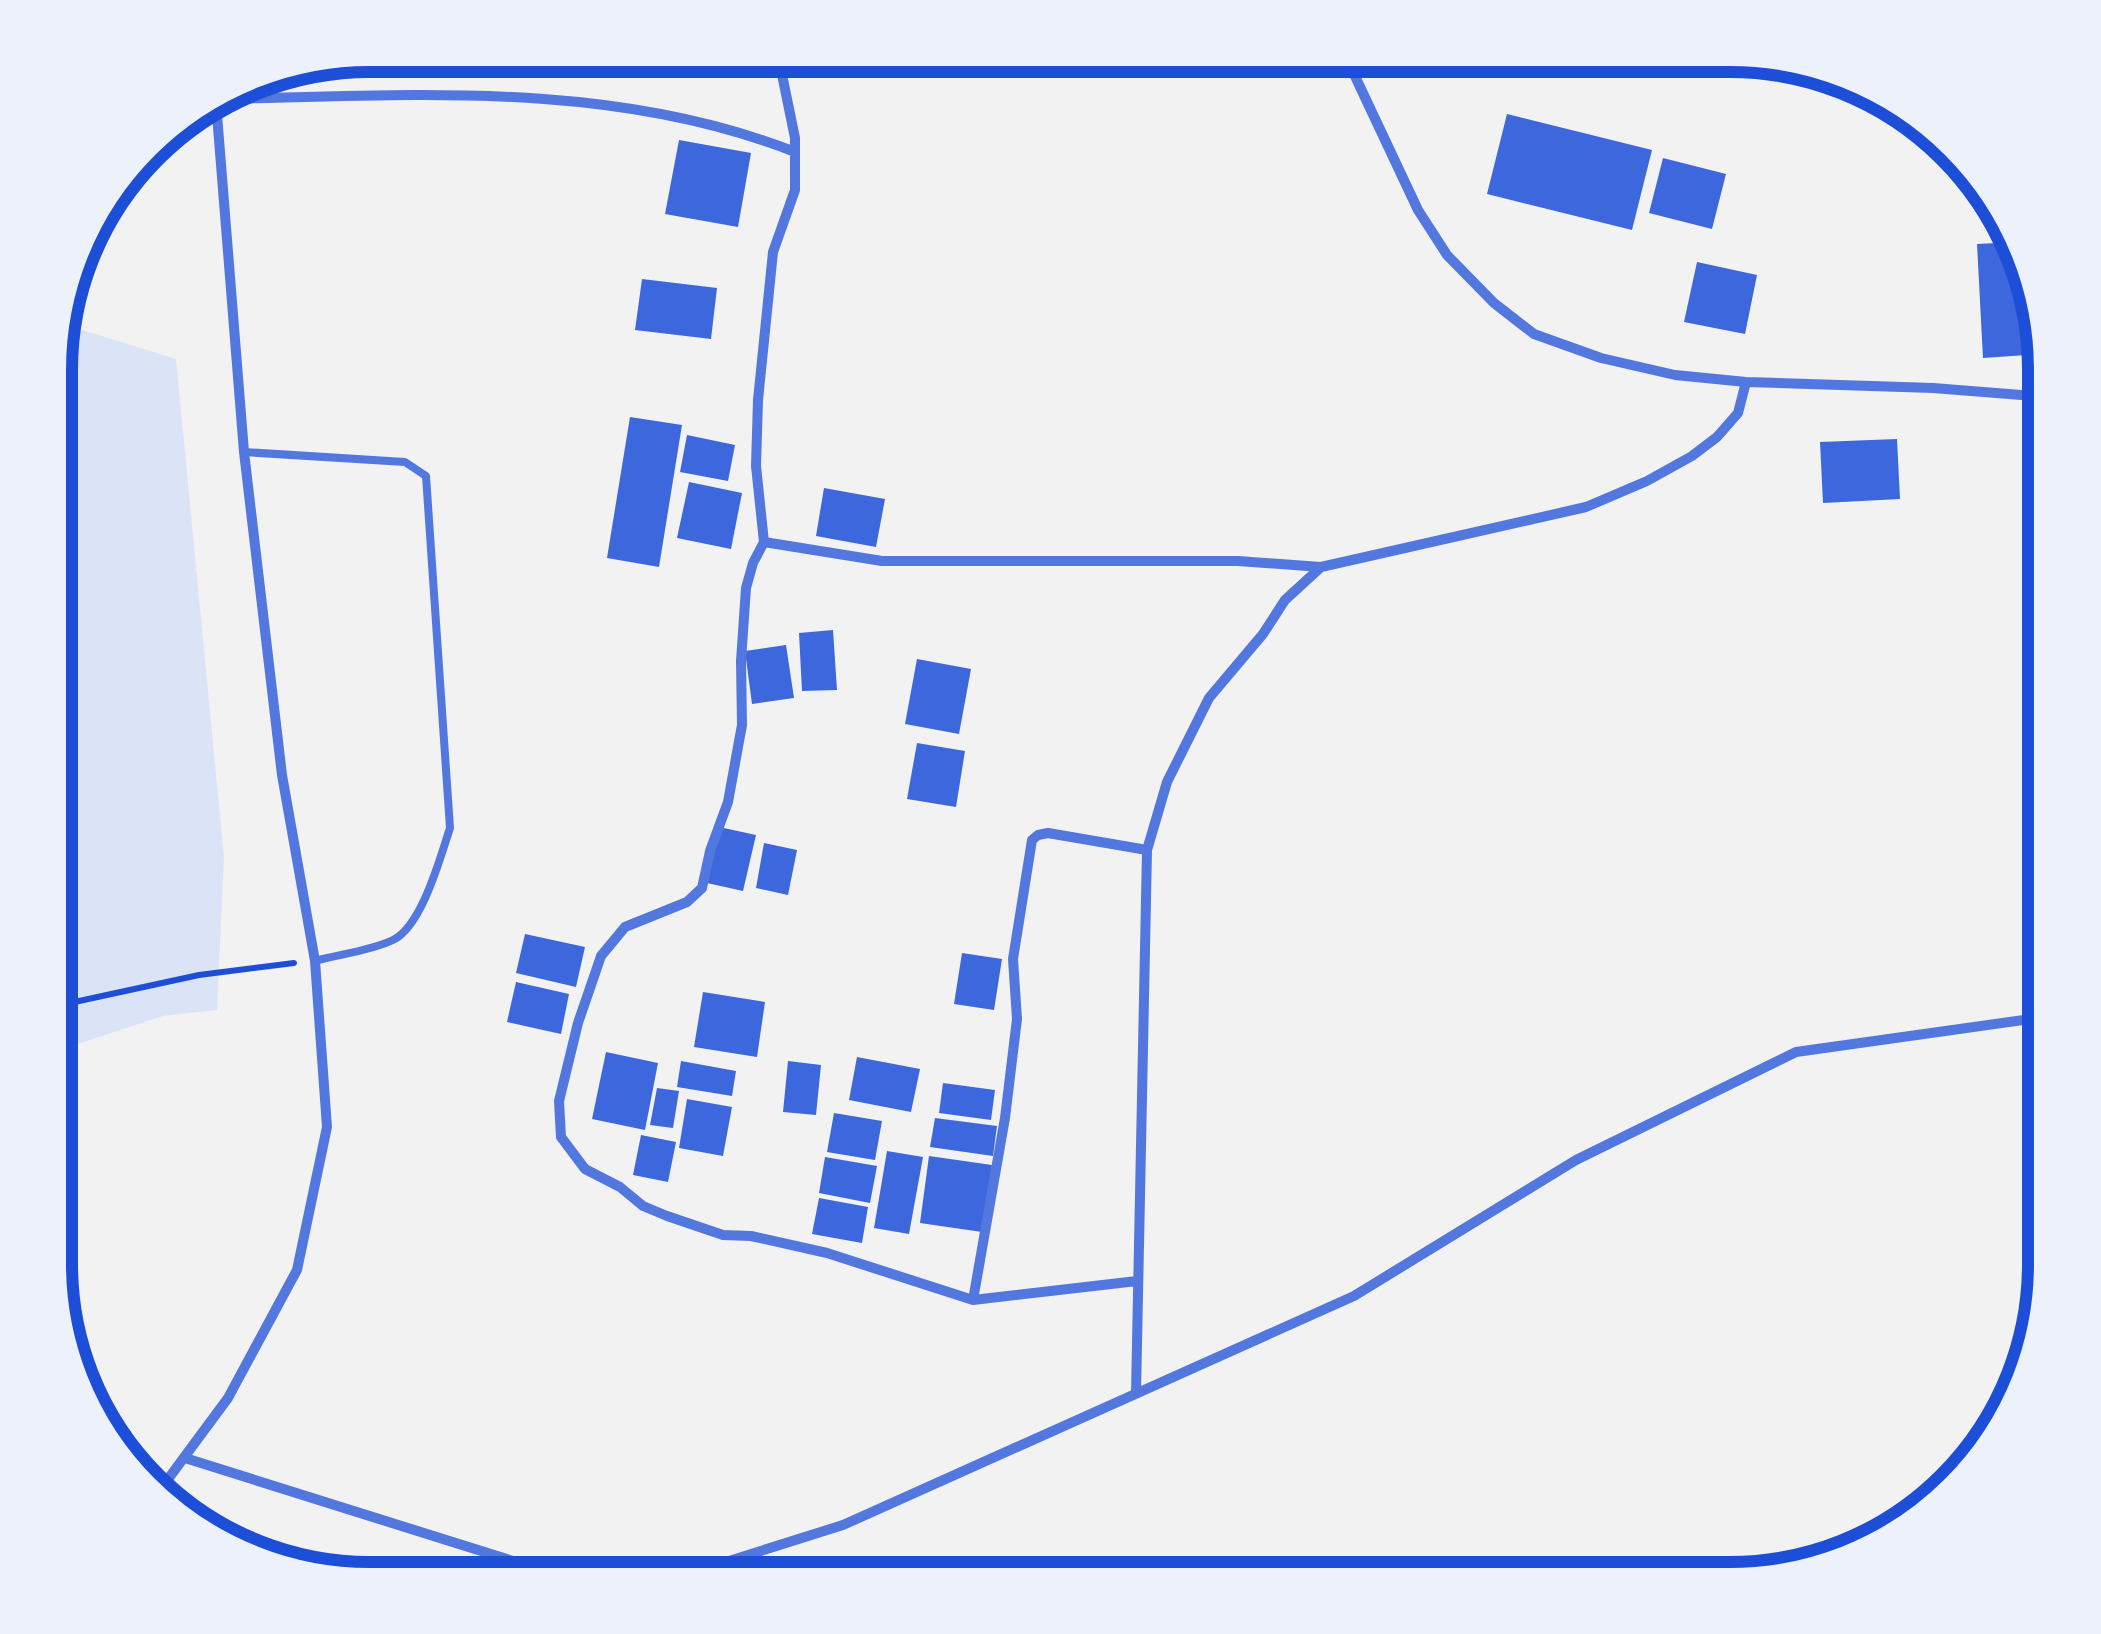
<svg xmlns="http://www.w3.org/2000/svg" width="2101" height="1634" font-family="'Asap Condensed',sans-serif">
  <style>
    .green { fill: #dbe4f7 }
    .building { fill: #3d67dc }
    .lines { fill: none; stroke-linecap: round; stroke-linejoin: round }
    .path { stroke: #1d4ed8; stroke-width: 6 }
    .service { stroke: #5277de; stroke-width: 8 }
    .minor { stroke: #5277de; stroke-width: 10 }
    .rim { fill: none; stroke: #1d4ed8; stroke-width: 12 }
  </style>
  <rect width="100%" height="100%" fill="#f2f2f2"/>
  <!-- green -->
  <path class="green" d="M60,323L176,359L224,857L217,1010L163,1016L56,1051Z"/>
  <!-- building -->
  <path class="building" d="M1507,114L1652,150L1632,230L1487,194Z
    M679,140L751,153L738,227L665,214Z
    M1663,158L1726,174L1712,229L1649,213Z
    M2017,242L2022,249L2043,354L1983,358L1977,244Z
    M1697,262L1757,275L1745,334L1684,322Z
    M642,279L717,288L711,339L635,330Z
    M630,417L682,425L659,567L607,558Z
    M687,435L735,445L728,481L680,472Z
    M1897,439L1900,499L1823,503L1820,442Z
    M689,482L742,493L731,549L677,538Z
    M824,488L885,499L876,547L816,536Z
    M833,630L837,690L802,691L799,633Z
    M786,645L794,698L752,704L745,651Z
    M917,659L971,669L959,734L905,724Z
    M917,743L965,751L956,807L907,799Z
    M719,827L756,835L743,891L707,883Z
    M764,843L797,850L788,895L756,888Z
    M525,934L585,947L576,987L516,973Z
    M962,953L1002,959L994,1010L954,1004Z
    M516,982L569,994L561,1034L507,1022Z
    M703,992L765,1002L757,1057L694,1047Z
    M606,1052L658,1063L645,1130L592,1119Z
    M857,1057L920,1069L911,1112L849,1100Z
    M681,1061L736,1071L732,1096L677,1087Z
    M788,1061L821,1065L816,1115L783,1112Z
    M943,1083L995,1090L991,1120L939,1113Z
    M657,1088L679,1091L673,1128L650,1125Z
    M687,1099L732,1107L723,1156L679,1148Z
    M834,1113L882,1121L875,1160L827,1152Z
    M935,1118L997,1126L993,1156L930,1147Z
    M641,1135L676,1142L668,1182L633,1175Z
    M887,1151L923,1157L909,1234L874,1228Z
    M929,1156L992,1165L982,1232L920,1223Z
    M825,1157L877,1166L870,1203L819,1193Z
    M819,1198L868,1207L862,1243L812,1234Z"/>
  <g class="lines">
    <!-- path -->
    <path class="path" d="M56,1006L199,975L294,963"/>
    <!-- service -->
    <path class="service" d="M244,452L405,462L426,476L450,828C440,858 422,926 393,940C370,951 340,954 315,961"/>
    <!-- minor -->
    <path class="minor" d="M778,55L795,138V190L773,252L758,400L756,466L764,542L882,561H1238L1321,567L1586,507L1647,481L1692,456L1717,437L1738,413L1746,382
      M1345,55L1418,210L1447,255L1494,303L1534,334L1601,358L1675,375L1746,382L1933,388L2046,397
      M221,99C413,95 613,80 795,152
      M764,542L753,563L746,588L741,661L742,725L728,802L710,851L702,888L687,902L625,927L601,956L578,1023L559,1101L561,1137L585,1169L620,1187L643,1206L667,1216L723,1235L751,1236L827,1253L973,1300L1005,1118L1017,1019L1013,959L1032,840L1038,835L1048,833L1147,850L1167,782L1209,698L1263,634L1285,600L1321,567
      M973,1300L1137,1281
      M1136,1393L1147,850
      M185,1458L548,1572L707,1568L843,1525L1354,1296L1576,1160L1796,1052L2045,1017
      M157,1494L228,1398L297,1270L327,1127L315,961L282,775L244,452L216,102"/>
  </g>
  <!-- crop -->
  <path d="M0 0H2101V1634H0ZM370 72H1730A298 298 0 0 1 2028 370V1264A298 298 0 0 1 1730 1562H370A298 298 0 0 1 72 1264V370A298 298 0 0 1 370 72Z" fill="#edf1fc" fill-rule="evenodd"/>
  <path class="rim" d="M370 72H1730A298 298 0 0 1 2028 370V1264A298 298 0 0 1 1730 1562H370A298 298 0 0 1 72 1264V370A298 298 0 0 1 370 72Z"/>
</svg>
